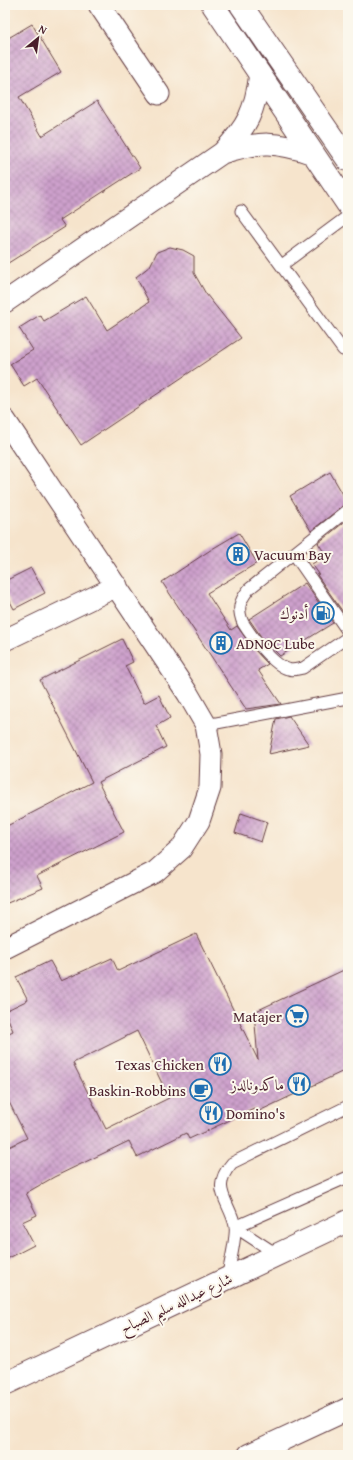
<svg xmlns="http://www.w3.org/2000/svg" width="353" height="1460" font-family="'Gentium Book Plus',Amiri,serif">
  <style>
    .building { fill: url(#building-cross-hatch); fill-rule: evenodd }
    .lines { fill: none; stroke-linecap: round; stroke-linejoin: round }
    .lane-casing { stroke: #643d43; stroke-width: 13 }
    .street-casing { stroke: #643d43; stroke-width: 23 }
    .secondary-casing { stroke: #643d43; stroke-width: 24 }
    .lane { stroke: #fff; stroke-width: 11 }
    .street { stroke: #fff; stroke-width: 21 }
    .secondary { stroke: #fff; stroke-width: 22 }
    .labels { text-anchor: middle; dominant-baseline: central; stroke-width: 4; stroke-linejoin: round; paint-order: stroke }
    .poi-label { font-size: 15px; fill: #4a1f2b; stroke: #fbf7ec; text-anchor: end }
    .street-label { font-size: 15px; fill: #4a1f2b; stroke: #fbf7ec }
  </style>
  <defs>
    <pattern id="building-cross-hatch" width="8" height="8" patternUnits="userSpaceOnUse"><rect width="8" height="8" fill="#cda0cc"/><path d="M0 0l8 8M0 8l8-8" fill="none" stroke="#a882a6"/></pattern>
  </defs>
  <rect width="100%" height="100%" fill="#fbf7ec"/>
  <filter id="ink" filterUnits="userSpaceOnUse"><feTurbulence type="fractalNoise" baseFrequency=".025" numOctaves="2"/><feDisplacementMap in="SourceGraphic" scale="8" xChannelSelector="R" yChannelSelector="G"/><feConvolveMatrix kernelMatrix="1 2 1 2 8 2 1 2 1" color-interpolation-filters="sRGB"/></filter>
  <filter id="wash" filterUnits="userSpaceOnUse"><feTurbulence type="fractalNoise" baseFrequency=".012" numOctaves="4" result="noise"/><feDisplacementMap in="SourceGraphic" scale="16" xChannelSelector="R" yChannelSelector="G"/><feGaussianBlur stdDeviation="0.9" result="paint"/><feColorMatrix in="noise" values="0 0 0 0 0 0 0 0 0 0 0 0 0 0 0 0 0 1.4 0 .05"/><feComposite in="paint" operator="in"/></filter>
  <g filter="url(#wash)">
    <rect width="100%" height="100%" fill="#f6e4cc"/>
    <g id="blocks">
      <!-- building -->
      <path class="building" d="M32,24L61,72L19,97L42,136L97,101L140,168L60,220L65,227L5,265V40Z
        M170,247L183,250L194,256V273L206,294L241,338L81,445L37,378L24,386L10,364L33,350L19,328L40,315L44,321L86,296L107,330L149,302L136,277L150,266L157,252Z
        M330,472L348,503L344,505L311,531L290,496Z
        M348,519V613L345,615L317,575L319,574L312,564L326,555L318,543Z
        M239,533L257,563L207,593L231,630L237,626L252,647L268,664L258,670L281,704L246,709L162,582L212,549Z
        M31,568L45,593L14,609L5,592V581Z
        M305,583L333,623L280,656L262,638L249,619Z
        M122,639L133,662L125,666L144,703L159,695L170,718L156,726L166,747L98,782L124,832L37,876L43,888L5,904V827L92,782L40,680Z
        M289,716L309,745L269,754L276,719Z
        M241,813L267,822L261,842L235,833Z
        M196,934L258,1060L254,1012L348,968V1069L257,1112L256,1108L189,1139L186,1133L137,1157L129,1141L54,1177L26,1193L37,1215L22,1222L34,1245L5,1260V1149L27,1138L5,1094V1035L13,1031L5,1011L28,1000L16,977L50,961L61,981L112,958L118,971ZM137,1031L169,1098L106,1129L73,1063Z"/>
    </g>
  </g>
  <g filter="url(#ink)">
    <use href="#blocks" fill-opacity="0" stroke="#643d43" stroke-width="1"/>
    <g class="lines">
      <!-- lane casing -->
      <g class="lane-casing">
        <path id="lane" d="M241,211L343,350
          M282,265L348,216
          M348,510L249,589C245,594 241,599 240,606C239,611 241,619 243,623C251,636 274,666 288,669C293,671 297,669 303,668L348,637
          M294,554L348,632
          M206,725L348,698
          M235,1227L348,1177
          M235,1227L278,1255
          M227,1279C229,1267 237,1236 235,1226C230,1201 209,1189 232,1163L348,1106"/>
      </g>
      <!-- street casing -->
      <g class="street-casing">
        <path id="street" d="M99,5L159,94
          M222,153C259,141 276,141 313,154
          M5,302L222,153C248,126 255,111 260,74
          M5,420L188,694L206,725L211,754L210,788L199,821L181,849L155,872L5,948
          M5,640L117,586"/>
      </g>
      <!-- secondary casing -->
      <g class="secondary-casing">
        <path id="secondary" d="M213,5L348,205
          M241,5L348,160
          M5,1384L348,1221
          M249,1455L348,1409"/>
      </g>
      <!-- lane -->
      <use href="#lane" class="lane"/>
      <!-- street -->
      <use href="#street" class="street"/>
      <!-- secondary -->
      <use href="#secondary" class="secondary"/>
    </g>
  </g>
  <!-- icons -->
  <defs>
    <g id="building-ring" transform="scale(1.15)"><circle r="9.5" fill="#fbf7ec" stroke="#1f6fb2" stroke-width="1.5"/><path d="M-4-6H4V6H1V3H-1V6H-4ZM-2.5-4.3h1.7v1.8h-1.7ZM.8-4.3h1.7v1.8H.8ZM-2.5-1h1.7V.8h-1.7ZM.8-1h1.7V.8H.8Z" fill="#1f6fb2"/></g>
    <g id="fuel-ring" transform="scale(1.15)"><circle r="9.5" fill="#fbf7ec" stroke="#1f6fb2" stroke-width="1.5"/><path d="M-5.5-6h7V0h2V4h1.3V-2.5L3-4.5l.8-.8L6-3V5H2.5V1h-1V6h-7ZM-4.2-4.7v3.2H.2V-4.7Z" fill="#1f6fb2"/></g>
    <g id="supermarket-ring" transform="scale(1.15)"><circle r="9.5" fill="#fbf7ec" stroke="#1f6fb2" stroke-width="1.5"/><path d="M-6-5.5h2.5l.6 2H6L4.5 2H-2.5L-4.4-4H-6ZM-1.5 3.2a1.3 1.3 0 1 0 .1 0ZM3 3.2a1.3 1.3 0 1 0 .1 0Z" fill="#1f6fb2"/></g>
    <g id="restaurant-ring" transform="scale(1.15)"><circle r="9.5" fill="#fbf7ec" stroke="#1f6fb2" stroke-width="1.5"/><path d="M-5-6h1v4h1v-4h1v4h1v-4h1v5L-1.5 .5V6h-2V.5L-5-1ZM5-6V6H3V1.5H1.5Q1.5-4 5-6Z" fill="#1f6fb2"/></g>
    <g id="cafe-ring" transform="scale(1.15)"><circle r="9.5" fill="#fbf7ec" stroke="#1f6fb2" stroke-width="1.5"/><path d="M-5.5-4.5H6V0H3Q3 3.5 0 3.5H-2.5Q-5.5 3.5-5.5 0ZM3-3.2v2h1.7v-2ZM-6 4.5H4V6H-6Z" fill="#1f6fb2"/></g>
  </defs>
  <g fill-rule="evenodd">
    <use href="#building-ring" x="238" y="554"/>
    <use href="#fuel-ring" x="323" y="613"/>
    <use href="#building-ring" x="221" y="643"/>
    <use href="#supermarket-ring" x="297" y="1016"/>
    <use href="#restaurant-ring" x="220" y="1064"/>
    <use href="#restaurant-ring" x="299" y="1084"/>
    <use href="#cafe-ring" x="201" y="1090"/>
    <use href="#restaurant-ring" x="211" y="1113"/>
  </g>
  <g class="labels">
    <!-- poi labels -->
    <g class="poi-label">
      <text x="254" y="554" text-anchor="start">Vacuum Bay</text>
      <text x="308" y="613">أدنوك</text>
      <text x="236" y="643" text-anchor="start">ADNOC Lube</text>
      <text x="282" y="1016">Matajer</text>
      <text x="204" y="1064">Texas Chicken</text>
      <text x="284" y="1084">ماكدونالدز</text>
      <text x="186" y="1090">Baskin-Robbins</text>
      <text x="226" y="1113" text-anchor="start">Domino's</text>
    </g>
    <!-- street labels -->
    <g class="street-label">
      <text transform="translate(176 1303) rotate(-25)">شارع عبدالله سليم الصباح</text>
    </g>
  </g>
  <!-- margin -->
  <rect width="353" height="1460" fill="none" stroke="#fbf7ec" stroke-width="20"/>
  <!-- north arrow -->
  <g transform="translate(38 38) rotate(29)" stroke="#fbf7ec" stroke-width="3" paint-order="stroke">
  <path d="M0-3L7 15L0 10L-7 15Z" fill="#4a1f2b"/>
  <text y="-6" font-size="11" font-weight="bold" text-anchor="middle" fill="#4a1f2b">N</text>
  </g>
</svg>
